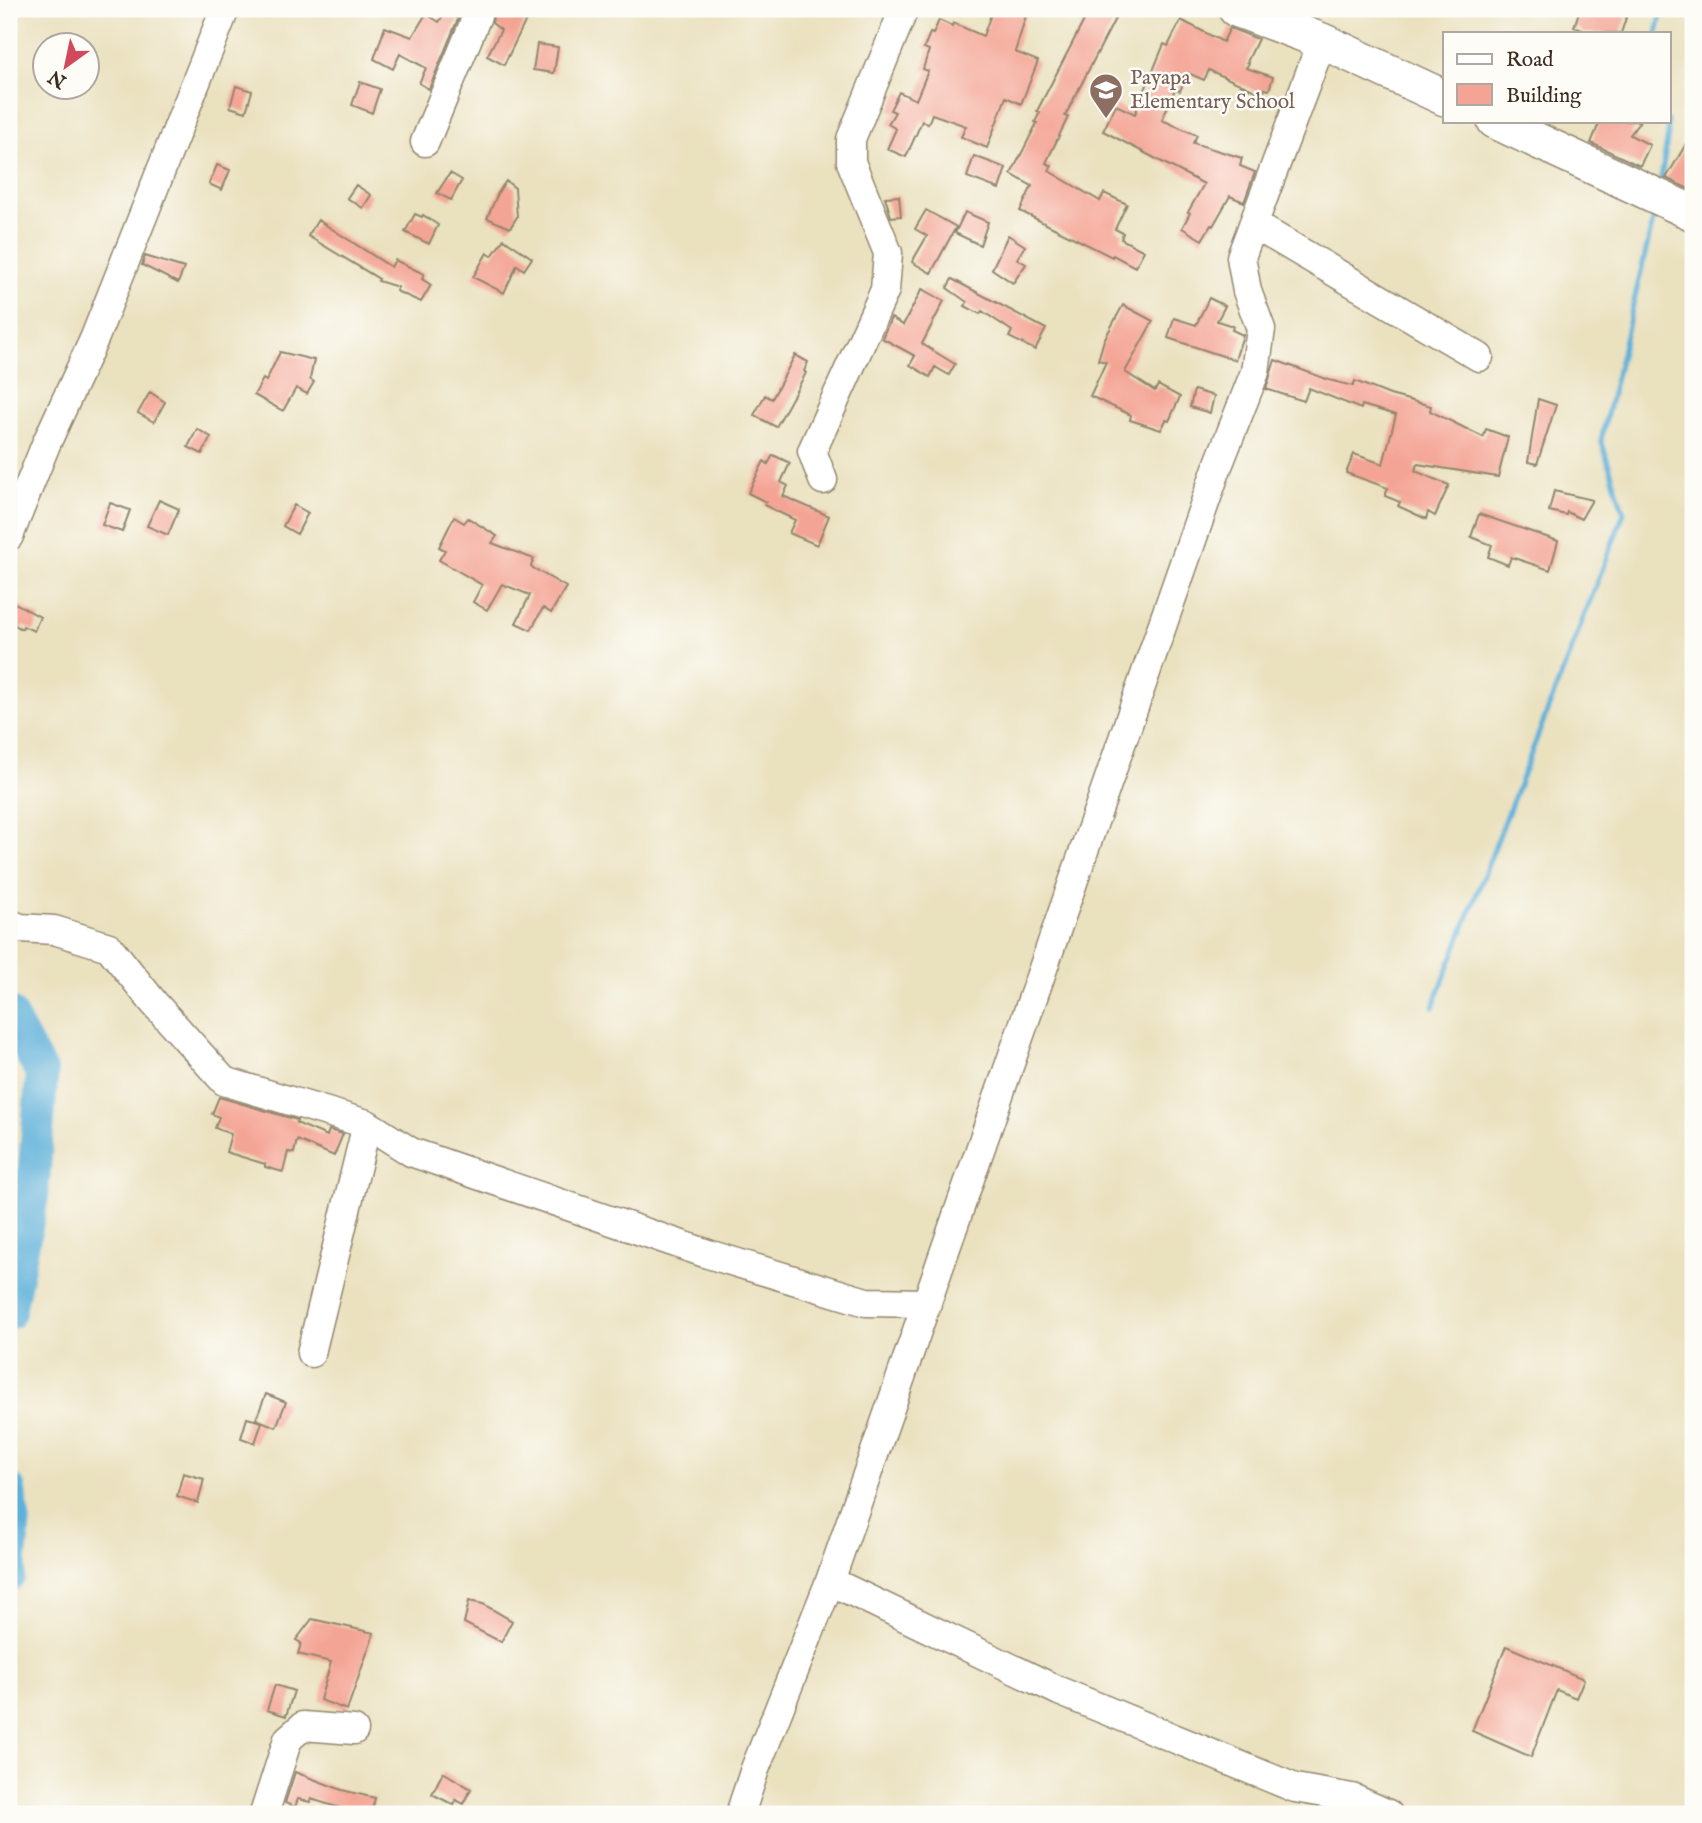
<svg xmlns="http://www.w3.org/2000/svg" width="1702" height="1823" font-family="'IM FELL English',serif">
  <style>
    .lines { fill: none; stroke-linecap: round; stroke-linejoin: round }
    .stream { stroke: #5db0d9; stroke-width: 5 }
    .river { stroke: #5db0d9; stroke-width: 33 }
    .building { fill: #f4a494 }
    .minor-casing { stroke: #92866e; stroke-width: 31 }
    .major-casing { stroke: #92866e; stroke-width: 38 }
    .minor { stroke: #fff; stroke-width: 28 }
    .major { stroke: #fff; stroke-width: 35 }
    .labels { text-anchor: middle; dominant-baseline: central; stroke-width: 5; stroke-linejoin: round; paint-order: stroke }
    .education-label { font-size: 21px; fill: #785e54; stroke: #fdfcf7; text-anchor: start }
  </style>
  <rect width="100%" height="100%" fill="#fdfcf7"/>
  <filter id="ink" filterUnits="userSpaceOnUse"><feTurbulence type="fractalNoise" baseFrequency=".0143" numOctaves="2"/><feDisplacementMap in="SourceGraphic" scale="14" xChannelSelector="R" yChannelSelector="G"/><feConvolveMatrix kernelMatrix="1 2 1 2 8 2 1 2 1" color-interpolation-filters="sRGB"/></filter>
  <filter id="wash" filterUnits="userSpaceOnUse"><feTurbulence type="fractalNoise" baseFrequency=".00686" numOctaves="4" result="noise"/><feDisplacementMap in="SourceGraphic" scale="28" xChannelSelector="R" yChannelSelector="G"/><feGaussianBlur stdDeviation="1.57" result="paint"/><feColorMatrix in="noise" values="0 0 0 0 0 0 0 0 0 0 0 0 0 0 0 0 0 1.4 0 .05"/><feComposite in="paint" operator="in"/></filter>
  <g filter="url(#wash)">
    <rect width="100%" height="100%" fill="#eae1bf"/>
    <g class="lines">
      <!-- stream -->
      <path class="stream" d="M1657,33L1663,9
        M1660,185L1668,134L1667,121
        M1433,1007L1624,513L1601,440L1656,208"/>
      <!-- river -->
      <path class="river" d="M9,1013L42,1074L32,1199L9,1313
        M9,1489L14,1522L9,1575"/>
    </g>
    <g id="blocks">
      <!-- building -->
      <path class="building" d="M494,9H512L528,16L504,65L487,56L501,30L492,23Z
        M993,9H1028L1015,52L1038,61L1021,104L1006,97L987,148L961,137L966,126L932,114L928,124L922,121L906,157L887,149L896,129L888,124L895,112L890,110L899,92L916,100L928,71L923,69L929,50L924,48L930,33L933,34L939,20L952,26L953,23L983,36Z
        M1090,9H1120L1065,116L1068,117L1046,163L1052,166L1049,171L1100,201L1104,193L1127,204L1115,229L1123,233L1121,239L1144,251L1135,267L1113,255L1112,257L1020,211L1032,186L1011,174L1037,123L1035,122L1040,112L1037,111Z
        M1580,9H1629L1621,33H1582V30L1574,27Z
        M446,11L458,19L429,89L419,83L426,68L400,54L393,69L374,59L385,27L412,37L426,14L439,22Z
        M1181,20L1223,42L1230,28L1258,39L1247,62L1249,63L1246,68L1273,77L1269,90L1265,89L1262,94L1209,70L1204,80L1188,73L1180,91L1175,89L1162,120L1197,135L1193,143L1242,158L1240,166L1255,172L1244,202L1230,196L1213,226L1211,225L1202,240L1182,228L1190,213L1188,212L1204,184L1103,131L1116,105L1135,114L1164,44L1168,46Z
        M537,44L558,47L554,73L533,70Z
        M360,82L380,89L372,113L352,105Z
        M236,86L252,91L246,112L230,107Z
        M1600,121H1640L1630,135L1650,145L1640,166L1591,143Z
        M1693,132V191L1666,178Z
        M974,156L1006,168L999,189L967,177Z
        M217,165L230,170L222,190L209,184Z
        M450,173L462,180L451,200L437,193Z
        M506,181L515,188L517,217L510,228L487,218L499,191Z
        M356,185L371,195L363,208L347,198Z
        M899,196L901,216L891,217L885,197Z
        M926,210L956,227L931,273L912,262L927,236L915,229Z
        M965,212L988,222L980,245L955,233Z
        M415,214L422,217L423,215L438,225L429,244L405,232Z
        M318,220L391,267L395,260L424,274L422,279L431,285L421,302L396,291L398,287L378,281L379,279L308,236Z
        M1008,235L1025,246L1017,259L1026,264L1013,283L992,269Z
        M504,239L532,258L524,270L517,265L504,293L473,277L487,253L492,256Z
        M145,256L184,268L178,283L142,265Z
        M952,279L1046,329L1035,350L1009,337L1012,331L982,311L980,314L965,306L967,302L947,288Z
        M922,289L944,301L922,344L955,364L949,375L935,367L930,377L910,365L915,356L882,338L891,318L903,325Z
        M1209,298L1225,306L1217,321L1233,326L1232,330L1243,335L1235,360L1168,338L1174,318L1196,325Z
        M1123,305L1153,321L1125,372L1155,391L1158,385L1180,397L1169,421L1166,420L1161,430L1130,420L1131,415L1090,396L1106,362L1098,360L1104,340Z
        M280,352L314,360L310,379L314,382L307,394L296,388L283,411L254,395L263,379L266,381Z
        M795,355L808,362L804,371L806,373L776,427L754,415L765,395L772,399Z
        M1275,360L1329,380L1353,386L1355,381L1390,395L1431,406L1430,411L1483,437L1486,429L1508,437L1498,477L1417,464L1415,471L1449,485L1435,516L1428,512L1426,519L1398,506L1400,502L1385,496L1388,488L1346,473L1354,454L1383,464L1396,415L1362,405L1361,409L1309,388L1304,401L1266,389Z
        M1194,390L1214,396L1210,413L1190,407Z
        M150,392L165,402L154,422L138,413Z
        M1538,399L1556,405L1537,464L1528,462Z
        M197,429L211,437L202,454L188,447Z
        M773,455L790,463L781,482L788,486L783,496L829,516L817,545L789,533L795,520L764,505L766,502L748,493L764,461L768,464Z
        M1554,491L1592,500L1581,519L1567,512L1566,515L1549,511Z
        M159,500L179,509L168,535L147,526Z
        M110,503L130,510L122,532L102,525Z
        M294,505L308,513L297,534L283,526Z
        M1479,514L1558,541L1550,570L1511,557L1508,565L1488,557L1492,545L1471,537Z
        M454,517L464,523L468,518L497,536L492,543L534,559L531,566L533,568L566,587L551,613L543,608L531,630L516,623L530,595L502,584L487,610L473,602L482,585L439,560L445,550L439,547Z
        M15,603L40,617L34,631L23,626L22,629L9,622V613Z
        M219,1097L297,1120L296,1123L327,1136L329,1130L343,1134L334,1156L297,1140L294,1153L288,1152L283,1172L265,1167V1164L226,1152L231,1134L215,1128L219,1117L212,1114Z
        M266,1394L286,1402L276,1427L256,1419Z
        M247,1418L262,1422L255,1443L241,1438Z
        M183,1473L204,1479L198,1503L177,1496Z
        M469,1601L483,1604L512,1621L501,1642L464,1623Z
        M312,1619L374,1633L347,1710L320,1700L331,1662L298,1654L301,1643L296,1640Z
        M1506,1646L1584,1679L1576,1698L1557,1690L1531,1757L1472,1731Z
        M275,1685L294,1691L286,1716L267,1710Z
        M295,1772L342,1790L375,1798L371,1814H350V1811L311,1799L310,1802L298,1799L295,1807L285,1803Z
        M443,1772L471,1789L464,1804L456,1800L454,1805L432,1794Z"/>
    </g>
  </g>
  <g filter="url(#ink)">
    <use href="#blocks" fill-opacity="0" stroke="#92866e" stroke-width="2"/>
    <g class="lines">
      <!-- minor casing -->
      <g class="minor-casing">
        <path id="minor" d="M425,142L477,16V9
          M1253,224L1479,357
          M823,480L812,451L885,290L888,253L851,162V139L904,9
          M9,536L46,444L95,337L225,9
          M9,923L20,928L54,930L109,947L154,1003L224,1081L367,1124L411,1152L708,1254L866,1302L927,1303
          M311,1353L367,1124
          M830,1581L1059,1691L1295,1788L1352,1798L1388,1814
          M264,1814L288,1739L303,1726L354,1730
          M740,1814L755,1769L830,1581L1216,471L1255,372L1261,329L1247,291L1241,257L1322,41"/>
      </g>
      <!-- major casing -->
      <g class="major-casing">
        <path id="major" d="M1236,9L1322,41L1445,98
          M1495,121L1693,213"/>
      </g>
      <!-- minor -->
      <use href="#minor" class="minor"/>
      <!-- major -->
      <use href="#major" class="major"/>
    </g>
  </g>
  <!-- icons -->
  <defs>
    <g id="school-pin" transform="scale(1.75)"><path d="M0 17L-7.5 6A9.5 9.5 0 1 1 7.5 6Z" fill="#8d6e63" stroke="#fdfcf7"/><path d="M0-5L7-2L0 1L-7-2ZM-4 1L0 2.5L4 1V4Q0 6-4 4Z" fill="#fff"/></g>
  </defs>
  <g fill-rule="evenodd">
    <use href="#school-pin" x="1106" y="90"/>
  </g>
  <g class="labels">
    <!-- education labels -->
    <g class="education-label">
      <text x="1130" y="78">Payapa<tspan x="1130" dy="24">Elementary School</tspan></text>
    </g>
  </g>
  <!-- margin -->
  <rect width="1702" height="1823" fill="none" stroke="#fdfcf7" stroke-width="35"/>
  <!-- legend -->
  <rect x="1443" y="32" width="228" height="91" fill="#fdfcf7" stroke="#afa8a0" stroke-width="2"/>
  <rect x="1457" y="54" width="35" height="10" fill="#ffffff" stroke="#afa8a0" stroke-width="2"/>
  <text x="1506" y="66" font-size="21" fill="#3b2a1e">Road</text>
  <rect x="1457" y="84" width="35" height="21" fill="#f4a494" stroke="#afa8a0" stroke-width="2"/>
  <text x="1506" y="102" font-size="21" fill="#3b2a1e">Building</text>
  <!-- north arrow -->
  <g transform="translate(66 66) rotate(213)"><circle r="33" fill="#fdfcf7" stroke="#afa8a0" stroke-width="2"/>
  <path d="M0-5L12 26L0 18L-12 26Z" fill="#d1495b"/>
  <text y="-10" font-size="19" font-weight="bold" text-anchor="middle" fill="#3b2a1e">N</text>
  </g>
</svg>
